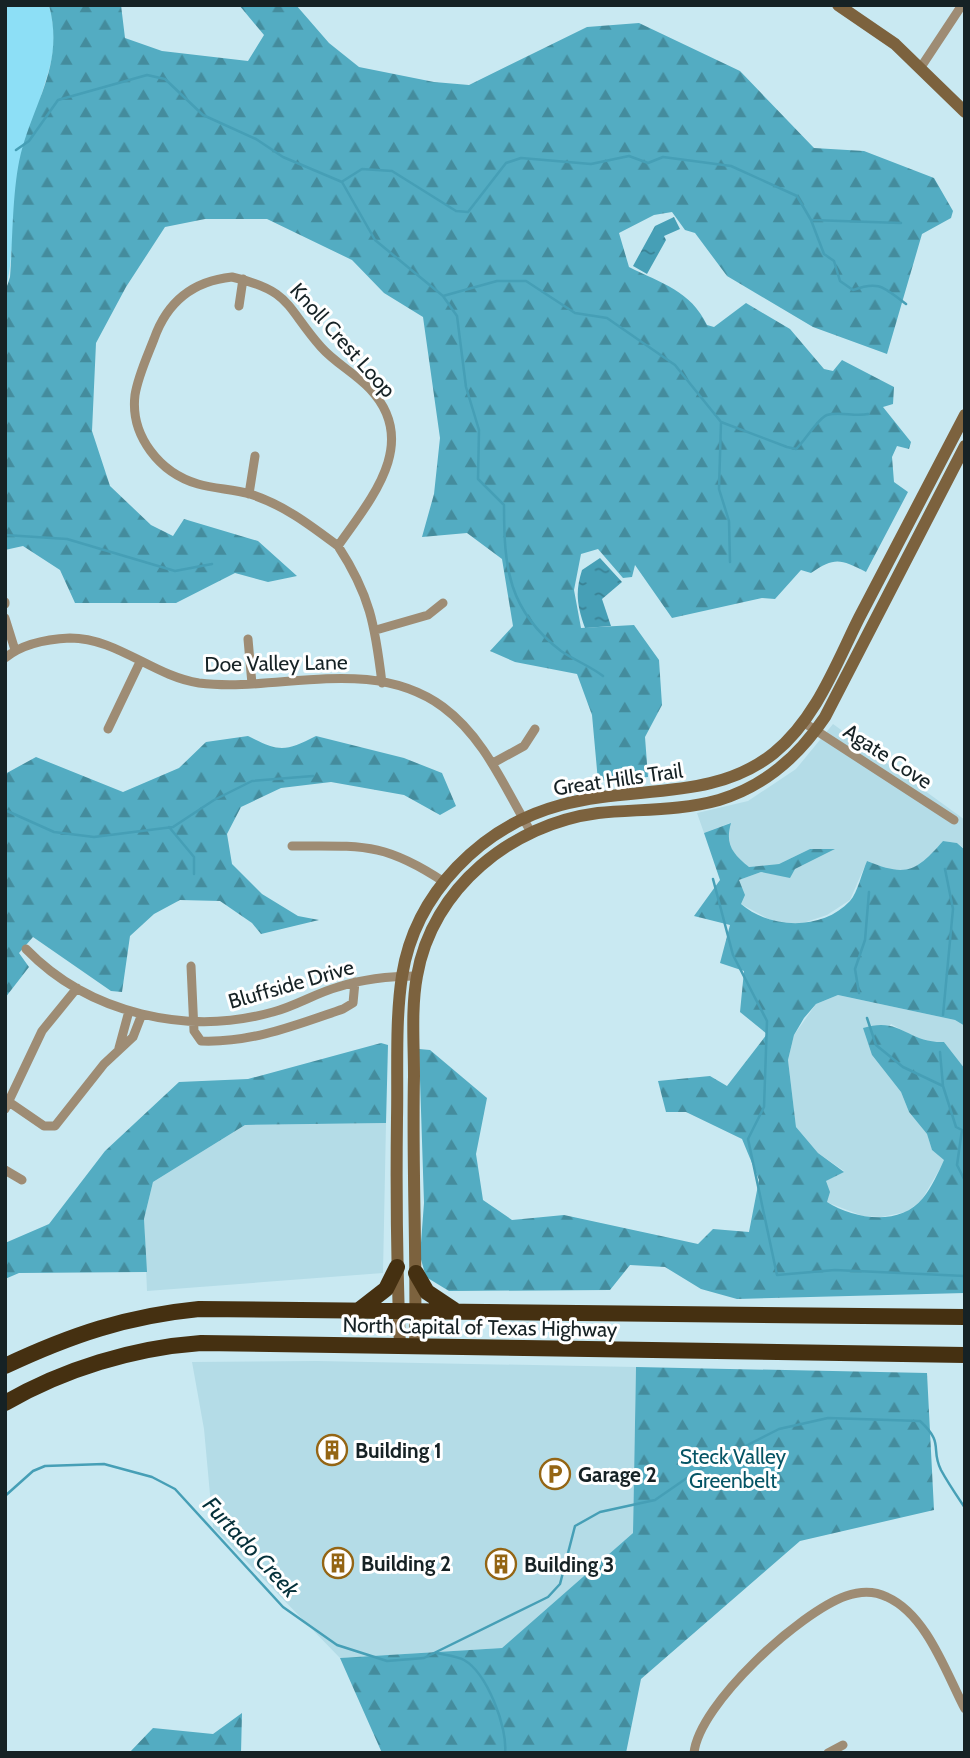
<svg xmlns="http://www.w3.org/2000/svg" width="970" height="1758" font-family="Cabin,sans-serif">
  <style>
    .built { fill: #b4dce7 }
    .green { fill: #8ddff6 }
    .forest { fill: url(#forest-firs) }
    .water { fill: url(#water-ripples) }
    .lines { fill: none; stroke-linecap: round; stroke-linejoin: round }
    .stream { stroke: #469fb6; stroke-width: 2.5 }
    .street { stroke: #9e8c74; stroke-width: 9 }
    .secondary { stroke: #7c623e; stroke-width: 12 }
    .highway { stroke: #453011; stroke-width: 16 }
    .labels { text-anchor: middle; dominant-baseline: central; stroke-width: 6; stroke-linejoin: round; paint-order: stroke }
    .street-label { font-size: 21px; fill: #162225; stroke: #fff }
    .poi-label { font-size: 21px; font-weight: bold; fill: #162225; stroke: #fff; text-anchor: start }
    .park-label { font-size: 21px; fill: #065565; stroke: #fff }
    .water-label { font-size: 23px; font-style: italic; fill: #04303a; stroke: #fff }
  </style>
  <defs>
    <pattern id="forest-firs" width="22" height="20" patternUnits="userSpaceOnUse" patternTransform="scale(1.75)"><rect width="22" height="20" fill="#53acc2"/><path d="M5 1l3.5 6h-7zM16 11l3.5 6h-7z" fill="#448c9d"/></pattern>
    <pattern id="water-ripples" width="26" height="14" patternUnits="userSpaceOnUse" patternTransform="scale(1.75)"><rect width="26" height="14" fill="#469fb6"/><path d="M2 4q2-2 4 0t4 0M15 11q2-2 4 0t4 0" fill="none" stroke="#398194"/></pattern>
  </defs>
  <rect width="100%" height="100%" fill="#c9e9f2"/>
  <!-- built -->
  <path class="built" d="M833,724L965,820V849L957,843L943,841L924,863L909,870L892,871L867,861L850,900L827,915L800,924L776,923L741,904L739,880L761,872L789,877L795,869L833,850L810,849L779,864L748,867L733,854L727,838L730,823L704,833L697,813L748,801L796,769Z
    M838,995L955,1020L965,1026V1069L944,1042L925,1043L891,1024L872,1055L901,1092L909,1112L927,1134L932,1150L945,1160L921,1201L906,1212L881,1217L863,1216L826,1202V1181L844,1171L818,1153L796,1127L788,1060L794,1035L816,1004Z
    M386,1123L383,1273L147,1291L144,1219L153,1182L245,1125Z
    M317,1361L636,1367L633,1533L502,1648L340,1658L213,1527L204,1429L192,1362Z"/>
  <!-- green -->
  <path class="green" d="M5,5H49C61,51 48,68 37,111C29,142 21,174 16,206C11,235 13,264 5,292Z"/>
  <!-- forest -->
  <path class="forest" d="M49,5H121L125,38L162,51L248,61L264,35L239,5H296L329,43L359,67L434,82L469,85L587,27L639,23L740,71L814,148L864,151L934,178L953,211L951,218L922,234L887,354L813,327L727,276L695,233L685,230L672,212L654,215L619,233L629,267C661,283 691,291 707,325L714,327L746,303L790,329L824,369L833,371L842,360L894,387L893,404L883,407L911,442L909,449L897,446L892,457L894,482L908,492L866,572C840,559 835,557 811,573L801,570L775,599L762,598L672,618L635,565L632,577L623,578L598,549L581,554L574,590L581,628L634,625L659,660L662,705L645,737L648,777L598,781L592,715L577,674L515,662L490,651L513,626L502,559L467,533L422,537L434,494L440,438L423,317L384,293L352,260L267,219H205L165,227L126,287L96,343L92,431L110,486L151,525L173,536L184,519L258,541L297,576L268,582L235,573L176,603H75L60,570L23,546L5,550V292L10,277C13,239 12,185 22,149C37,97 64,62 49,5Z
    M248,736C279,752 285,752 316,736L404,758L442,773L456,806L440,815L404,795L331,782L281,788L241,807L227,834L232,864L262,894L298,916L319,920L261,934L252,923L220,901L180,900L154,914L130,936L122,992L111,991L33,937L19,953L29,967L5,998V774L36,757L123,792L179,768L206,742Z
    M731,823C725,844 732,853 749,867L779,864L810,849H835L795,869L790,878L761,872L739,880L745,895L741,904C770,929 822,931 850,901C858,892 862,872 867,861C906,877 916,872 943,841L957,843L965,850V1026L955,1020L838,995L816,1004L804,1018L794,1035L788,1060L796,1127L818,1153L844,1172L826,1181L830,1192L827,1202C854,1219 900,1227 923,1198C932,1187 938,1173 944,1160L932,1150L927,1134L909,1112L901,1092L872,1055L863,1028C901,1016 907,1043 944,1042L965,1069V1293L737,1299L701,1289L665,1267L630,1265L610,1290L449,1291L426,1277L420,1256L424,1203L419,1049L430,1050L487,1098L476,1154L483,1200L512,1220L564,1215L698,1244L713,1229L749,1232L759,1180L742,1139L686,1112H666L658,1081L710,1076L727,1086L767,1034L740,1012L744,971L720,963L730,925L694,916L720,880L704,833Z
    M381,1043L388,1045L386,1123L245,1125L153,1182L144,1219L147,1272L19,1273L5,1279V1243L49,1224L105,1151L179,1082L248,1079Z
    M636,1367L927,1373L934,1510L800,1541L641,1679L626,1753H382L340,1658L502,1648L633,1533Z
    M242,1713L241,1753H129L153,1728L213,1734Z"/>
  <!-- water -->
  <path class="water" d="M674,217L680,229L664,236L666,240L647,274L633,266L655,226Z
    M600,558L622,582L602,599L611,626L585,628C577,606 575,592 582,570Z"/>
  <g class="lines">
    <!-- stream -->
    <path class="stream" d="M16,150L29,141L58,100L147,75L165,79L203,115L256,139L283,157L342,182L375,240L443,296L497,281H526L575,313L607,318L675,365L721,422L787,447L796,449C805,441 818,418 827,415C839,411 855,417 868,414
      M343,181L362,169L392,171L456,211L468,212L506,163L521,158L591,164L629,156L648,163L663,157L731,166L797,196L811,220L824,254L834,261L840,281L853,290C880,280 884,288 906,304
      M811,220L901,223
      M443,296L457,316L466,387L479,430L478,479L504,505C504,568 508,610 561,651C574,660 590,666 603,676
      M721,422L719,489L729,521L730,562
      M5,535L67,539L175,571L212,564
      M5,810L54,832L94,837L173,827L214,800L252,781L313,776
      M169,827L194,857V874
      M713,879L733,955L767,1021L764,1107L748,1139L777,1275L835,1270L965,1276
      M859,993L855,969L865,940L869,892
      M943,1015L953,909L945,869
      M867,1018L876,1045L903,1067L943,1086L956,1127L962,1130L957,1165L965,1181
      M940,1052L943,1086
      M965,1226V1233
      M5,1496L33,1471L45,1466L104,1464L152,1477L175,1489L283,1607L337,1645L387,1661L424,1658L548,1597L560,1584L575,1526L600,1512L655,1500L697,1471L779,1429L828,1418L920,1421C945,1444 930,1448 941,1470C948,1483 957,1496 965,1508
      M437,1653C445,1655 457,1656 464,1660C487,1673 508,1728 505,1753"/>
    <!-- street -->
    <path class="street" d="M921,67L962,5
      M232,277C292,291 285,306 321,347C335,363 355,373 370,389C421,443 370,500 338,546C310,525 284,505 250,494C233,489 215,489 198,484C160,473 130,436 135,395C138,376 147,357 154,339C167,302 193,281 232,277Z
      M239,306L243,279
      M249,494L255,456
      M338,546C370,595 375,625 382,683
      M5,604V602
      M5,618L15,650
      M376,630L428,615L443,603
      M248,639L252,684
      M5,658C22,644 48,639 70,638C117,638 153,676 199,683C279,693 370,654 443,707C485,738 505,789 531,832
      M803,722L954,820
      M108,729L140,662
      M493,763L524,746L535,729
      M292,846C362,846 384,842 444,882
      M26,949C89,1014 188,1036 273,1012C296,1006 316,993 338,987C363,979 391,976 417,976
      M191,966L194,1031L201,1041C252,1043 296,1025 343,1009L353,1003L355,982
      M119,1048L129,1011
      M9,1102L44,1126H55L104,1064L133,1037L142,1014
      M5,1109L42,1031L77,988
      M5,1170L22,1180
      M694,1753C699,1704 800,1612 846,1596C860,1591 873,1590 887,1597C927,1615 946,1673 965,1709
      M828,1753L843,1745"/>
    <!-- secondary -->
    <path class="secondary" d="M838,5L895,44L965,112
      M415,1346C417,1256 412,1167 414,1076C414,1044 411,1008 417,976C432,888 512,824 598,813C637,809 680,811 719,800C765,786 798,757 825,717L965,446
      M400,1347C397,1271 396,1194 397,1118C398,1072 395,1022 402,976C415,893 482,826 561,805C633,785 713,802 774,753C816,719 836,664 859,618C895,550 930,482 965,415"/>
    <!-- highway -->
    <path class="highway" d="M416,1273L427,1292L454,1310
      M359,1310L386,1289L397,1267
      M5,1366C71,1335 127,1316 199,1309L965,1317
      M5,1403C64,1369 133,1348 201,1343L965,1355"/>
  </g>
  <!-- icons -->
  <defs>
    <g id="building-ring" transform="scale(1.575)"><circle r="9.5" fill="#fff" stroke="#946514" stroke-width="1.5"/><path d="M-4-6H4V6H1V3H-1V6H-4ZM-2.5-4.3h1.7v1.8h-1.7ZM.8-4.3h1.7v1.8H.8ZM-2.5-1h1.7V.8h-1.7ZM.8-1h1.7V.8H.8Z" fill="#946514"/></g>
    <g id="parking-ring" transform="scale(1.575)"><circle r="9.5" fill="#fff" stroke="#946514" stroke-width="1.5"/><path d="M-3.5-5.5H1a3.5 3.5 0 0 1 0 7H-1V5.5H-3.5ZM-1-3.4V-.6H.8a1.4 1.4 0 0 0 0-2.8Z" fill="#946514"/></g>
  </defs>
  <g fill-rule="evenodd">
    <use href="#building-ring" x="332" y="1450"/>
    <use href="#parking-ring" x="555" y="1474"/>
    <use href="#building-ring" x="338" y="1563"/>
    <use href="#building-ring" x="501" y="1564"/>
  </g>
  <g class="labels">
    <!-- street labels -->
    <g class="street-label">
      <text transform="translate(343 340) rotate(48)">Knoll Crest Loop</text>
      <text transform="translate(276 663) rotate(-1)">Doe Valley Lane</text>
      <text transform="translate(888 756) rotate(33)">Agate Cove</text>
      <text transform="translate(618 779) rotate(-8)">Great Hills Trail</text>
      <text transform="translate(291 984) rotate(-16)">Bluffside Drive</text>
      <text transform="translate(480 1327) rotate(1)">North Capital of Texas Highway</text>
    </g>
    <!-- poi labels -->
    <g class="poi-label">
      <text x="355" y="1450">Building 1</text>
      <text x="578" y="1474">Garage 2</text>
      <text x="361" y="1563">Building 2</text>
      <text x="524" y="1564">Building 3</text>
    </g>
    <!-- park labels -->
    <g class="park-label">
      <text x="733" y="1456">Steck Valley<tspan x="733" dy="24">Greenbelt</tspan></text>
    </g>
    <!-- water labels -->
    <g class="water-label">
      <text transform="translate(251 1547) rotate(47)">Furtado Creek</text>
    </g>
  </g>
  <!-- border -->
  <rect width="970" height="1758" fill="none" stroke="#162225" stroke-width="14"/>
</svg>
